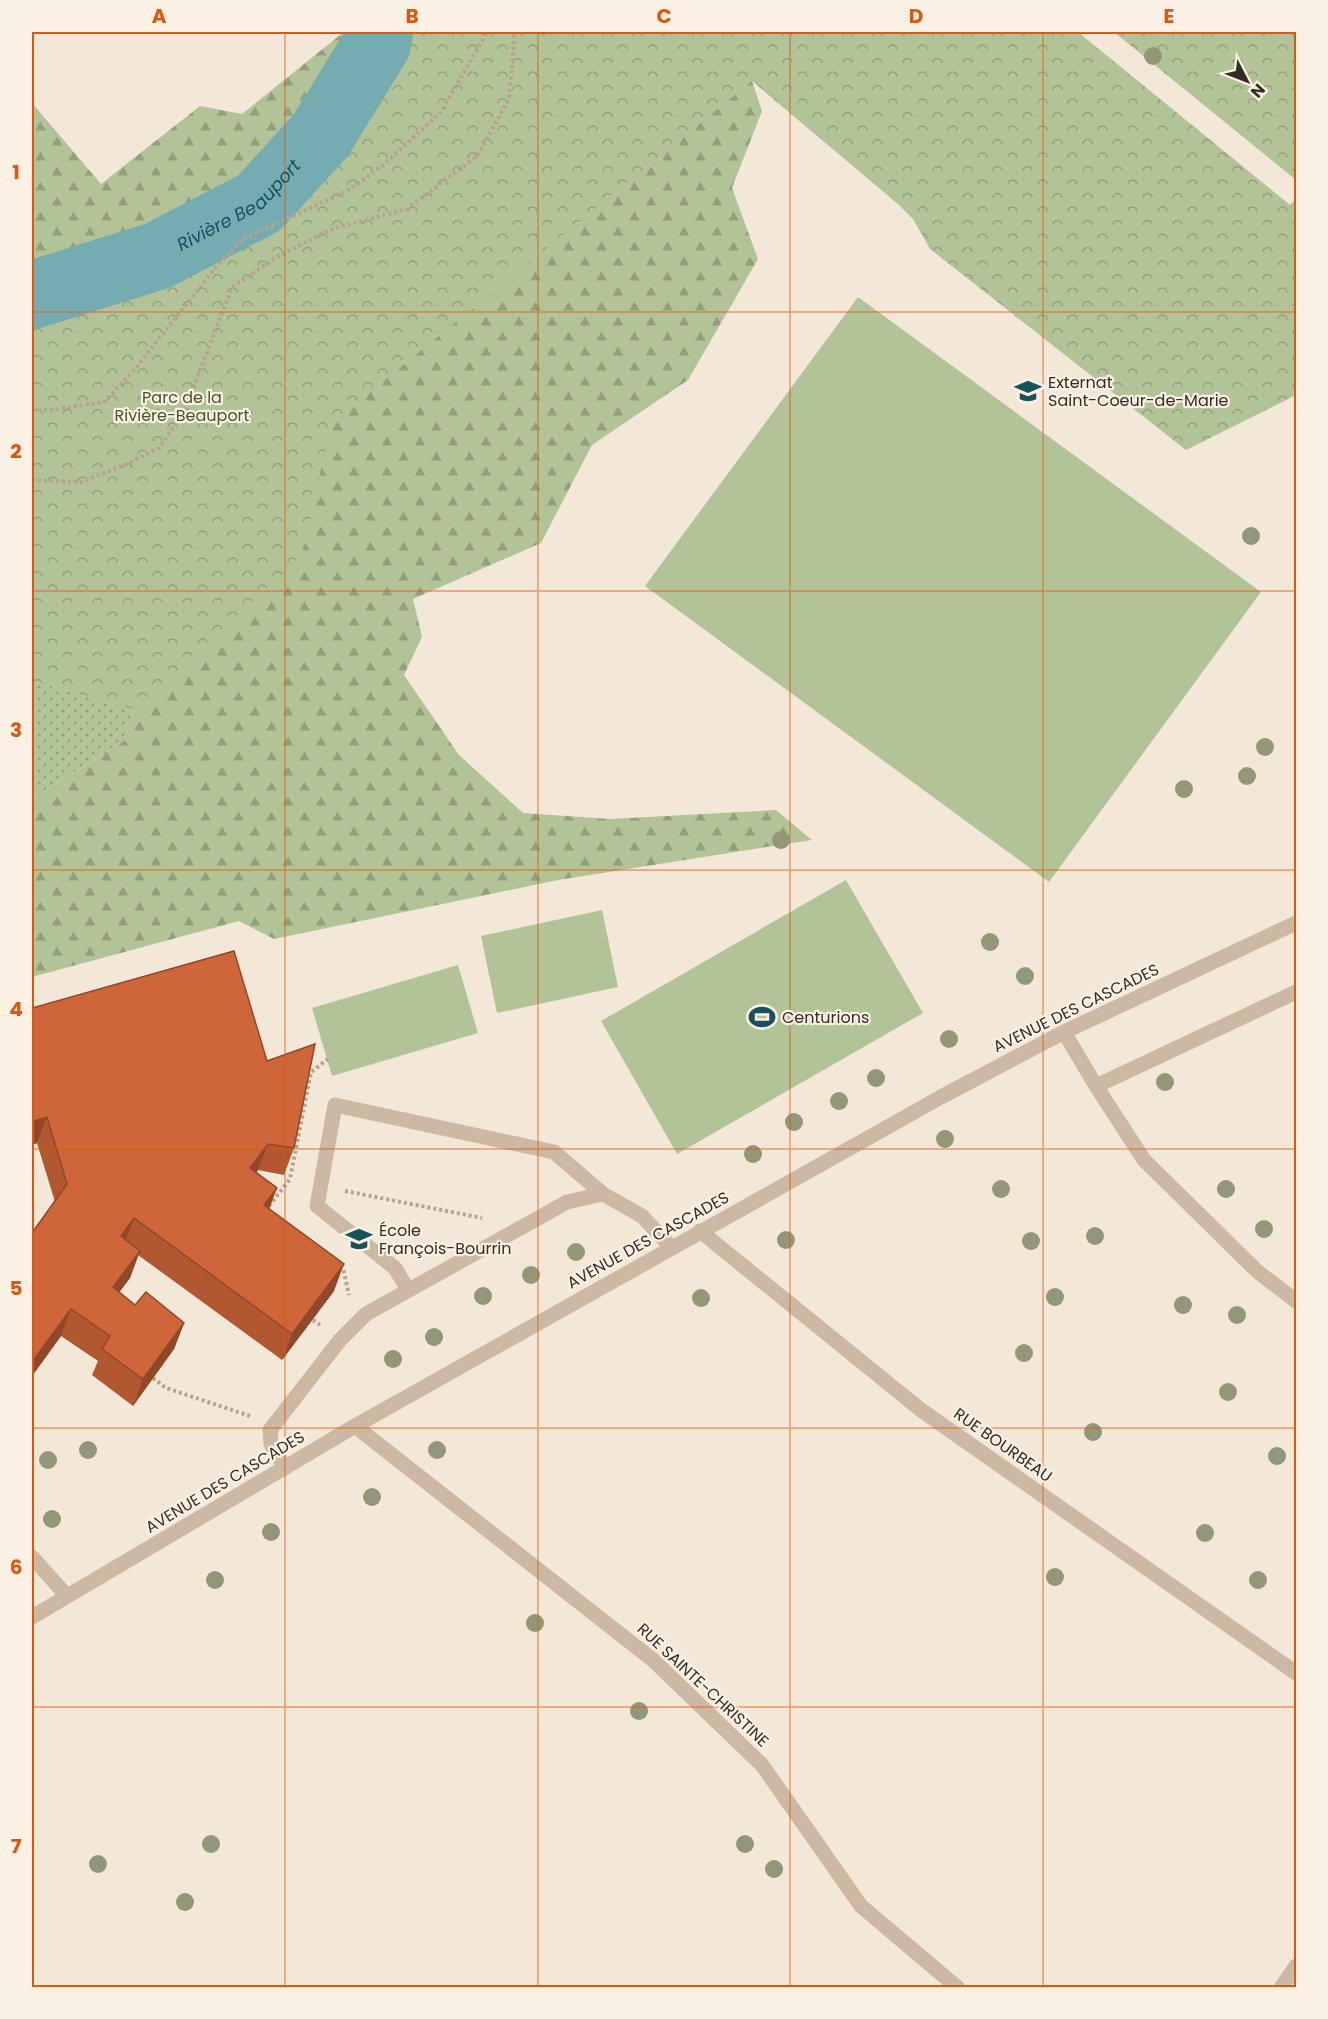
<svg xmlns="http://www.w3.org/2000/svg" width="1328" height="2019" font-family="Poppins,sans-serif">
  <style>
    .forest { fill: url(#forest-firs) }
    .park { fill: url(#park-crowns) }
    .garden { fill: url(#garden-dots) }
    .pitch { fill: #b2c397 }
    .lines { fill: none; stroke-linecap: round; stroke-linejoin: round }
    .river { stroke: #75acb2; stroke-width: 68 }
    .path { stroke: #b8a28d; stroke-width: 4; stroke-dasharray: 3 3; stroke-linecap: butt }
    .minor { stroke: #ccb8a3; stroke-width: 15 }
    .tree { fill: #929877 }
    .wall { fill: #b25831 }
    .shaded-wall { fill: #914728 }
    .building { fill: #cf6639; stroke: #914728; stroke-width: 1.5 }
    .grid { fill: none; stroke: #df570d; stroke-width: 1.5; stroke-opacity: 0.55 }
    .labels { text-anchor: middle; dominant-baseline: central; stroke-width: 4.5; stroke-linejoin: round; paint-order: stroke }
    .poi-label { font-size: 16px; fill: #362c26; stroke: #faf1e4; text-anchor: start }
    .park-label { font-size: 16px; fill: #435627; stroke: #faf1e4 }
    .street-label { font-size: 16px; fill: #362c26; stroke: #faf1e4 }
    .water-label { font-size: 18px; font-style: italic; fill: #18535b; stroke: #faf1e4 }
    .neatline { fill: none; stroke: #df570d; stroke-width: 2 }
    .grid-label { font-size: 20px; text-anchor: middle; font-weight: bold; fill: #df570d }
  </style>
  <defs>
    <pattern id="forest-firs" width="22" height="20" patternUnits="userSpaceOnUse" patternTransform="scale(1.5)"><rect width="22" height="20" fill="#b2c397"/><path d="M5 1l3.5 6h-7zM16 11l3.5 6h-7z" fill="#929f7b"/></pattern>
    <pattern id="park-crowns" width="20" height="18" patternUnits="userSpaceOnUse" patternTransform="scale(1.5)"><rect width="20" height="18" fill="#b2c397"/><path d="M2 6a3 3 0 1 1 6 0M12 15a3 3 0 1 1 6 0" fill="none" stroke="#929f7b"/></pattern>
    <pattern id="garden-dots" width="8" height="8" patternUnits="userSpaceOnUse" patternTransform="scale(1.5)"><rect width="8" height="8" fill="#b2c397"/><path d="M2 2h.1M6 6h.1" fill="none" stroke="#929f7b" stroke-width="1.8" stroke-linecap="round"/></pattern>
  </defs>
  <rect width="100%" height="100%" fill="#f3e8d8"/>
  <!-- forest -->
  <path class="forest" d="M338,32H797L752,81L762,111L732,188L758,259L688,380L592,445L541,543L413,599L422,637L404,675L459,755L523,813L610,819L776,810L812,840L558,880L274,939L239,921L32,977V799L124,741L134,710L32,681V103L101,184L200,106L242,114L340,35Z"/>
  <!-- park -->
  <path class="park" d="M379,32H1078L1290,205L1296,198V395L1186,450L930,249L913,219L899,205L752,81L331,424L302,556L134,710L32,681V295L157,256L259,203L321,135L377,44Z
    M1114,32H1296V180Z"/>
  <!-- garden -->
  <path class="garden" d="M32,681L134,710L124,741L32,799Z"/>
  <!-- pitch -->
  <path class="pitch" d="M858,297L1261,592L1049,882L645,586Z
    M846,880L923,1013L677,1154L601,1021Z
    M602,910L618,987L497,1013L481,936Z
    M458,965L478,1033L332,1076L312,1008Z"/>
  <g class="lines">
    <!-- river -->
    <path class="river" id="s1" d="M32,295L157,256L259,203L321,135L377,44L379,32"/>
    <!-- path -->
    <path class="path" d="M32,409L50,410L104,402L135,369L216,267L243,239L349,190L382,166L441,112L487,32
      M32,480L81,482L127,464L159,448L185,410L232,287L277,257L329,230L407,209L477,156L509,99L515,32
      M345,1191L482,1218
      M269,1206L290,1179L311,1072L328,1059
      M340,1266L343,1268L349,1295
      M313,1320L320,1325
      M153,1378L166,1388L250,1416"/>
    <!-- minor -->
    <path class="minor" d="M1064,1032L1096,1086L1296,992
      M1096,1086L1144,1160L1258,1272L1296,1301
      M700,1231L921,1410L1296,1673
      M408,1290L395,1268L317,1206L335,1105L554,1152L603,1194L642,1216L671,1247
      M355,1426L653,1660L762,1765L861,1906L958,1988
      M285,1468L271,1444L270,1430L340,1340L366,1314L567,1202L603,1194
      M32,1557L67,1596
      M32,1617L355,1426L941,1097L1064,1032L1296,923
      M1281,1988L1296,1966"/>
  </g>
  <!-- trees -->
  <g class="tree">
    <circle cx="1153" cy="56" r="9"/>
    <circle cx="1251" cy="536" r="9"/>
    <circle cx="1265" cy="747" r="9"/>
    <circle cx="1247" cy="776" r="9"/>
    <circle cx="1184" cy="789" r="9"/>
    <circle cx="781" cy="840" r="9"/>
    <circle cx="990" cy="942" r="9"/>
    <circle cx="1025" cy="976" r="9"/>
    <circle cx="949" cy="1039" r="9"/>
    <circle cx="876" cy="1078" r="9"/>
    <circle cx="1165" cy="1082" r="9"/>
    <circle cx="839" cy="1101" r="9"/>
    <circle cx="794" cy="1122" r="9"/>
    <circle cx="945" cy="1139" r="9"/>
    <circle cx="753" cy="1154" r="9"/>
    <circle cx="1001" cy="1189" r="9"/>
    <circle cx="1226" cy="1189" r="9"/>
    <circle cx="1264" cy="1229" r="9"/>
    <circle cx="1095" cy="1236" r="9"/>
    <circle cx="786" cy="1240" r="9"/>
    <circle cx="1031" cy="1241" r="9"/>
    <circle cx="576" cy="1252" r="9"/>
    <circle cx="531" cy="1275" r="9"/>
    <circle cx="483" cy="1296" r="9"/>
    <circle cx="1055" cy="1297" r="9"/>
    <circle cx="701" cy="1298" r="9"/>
    <circle cx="1183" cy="1305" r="9"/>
    <circle cx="1237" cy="1315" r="9"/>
    <circle cx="434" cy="1337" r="9"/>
    <circle cx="1024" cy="1353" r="9"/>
    <circle cx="393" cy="1359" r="9"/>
    <circle cx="1228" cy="1392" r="9"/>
    <circle cx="1093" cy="1432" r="9"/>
    <circle cx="88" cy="1450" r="9"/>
    <circle cx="437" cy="1450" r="9"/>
    <circle cx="1277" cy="1456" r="9"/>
    <circle cx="48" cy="1460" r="9"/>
    <circle cx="372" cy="1497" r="9"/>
    <circle cx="52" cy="1519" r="9"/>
    <circle cx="271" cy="1532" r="9"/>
    <circle cx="1205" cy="1533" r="9"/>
    <circle cx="1055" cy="1577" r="9"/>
    <circle cx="215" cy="1580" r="9"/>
    <circle cx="1258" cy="1580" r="9"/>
    <circle cx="535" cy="1623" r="9"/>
    <circle cx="639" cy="1711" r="9"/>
    <circle cx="211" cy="1844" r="9"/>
    <circle cx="745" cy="1844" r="9"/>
    <circle cx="98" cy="1864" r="9"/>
    <circle cx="774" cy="1869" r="9"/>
    <circle cx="185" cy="1902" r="9"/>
  </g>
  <!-- wall -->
  <path class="wall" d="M32,1008L294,1148L284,1175L258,1170L256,1173L269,1209L334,1291L282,1360L138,1255L130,1278L119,1292L135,1305L184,1323L174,1349L133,1406L92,1375L98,1361L61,1336L32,1376V1233L55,1202L37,1143L32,1145Z"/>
  <!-- shaded-wall -->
  <path class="shaded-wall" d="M47,1117L37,1143L32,1145V1122Z
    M268,1144L258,1170L241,1195L250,1168Z
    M277,1188L267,1215L264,1205Z
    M134,1218L124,1245L121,1236Z
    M140,1251L130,1278L103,1314L113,1287Z
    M344,1264L334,1291L282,1360L292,1334Z
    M71,1309L61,1336L32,1376V1362Z
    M184,1323L174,1349L133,1406L143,1379Z"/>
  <!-- building -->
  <path class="building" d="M234,951L267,1061L315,1044L294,1148L268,1144L250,1168L277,1188L264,1205L344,1264L292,1334L134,1218L121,1236L140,1251L113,1287L135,1305L146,1292L184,1323L143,1379L102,1349L110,1336L71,1309L32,1362V1233L67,1184L47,1117L32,1122V1008Z"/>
  <!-- grid -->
  <path class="grid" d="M285,32V1988M538,32V1988M790,32V1988M1043,32V1988M32,312H1296M32,591H1296M32,870H1296M32,1149H1296M32,1428H1296M32,1707H1296"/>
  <!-- icons -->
  <defs>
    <g id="school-bare" transform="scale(2.07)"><path d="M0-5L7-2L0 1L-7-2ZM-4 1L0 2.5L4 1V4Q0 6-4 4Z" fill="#18535b" stroke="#faf1e4" stroke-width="2.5" paint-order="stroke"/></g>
    <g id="stadium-bare" transform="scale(2.07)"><path d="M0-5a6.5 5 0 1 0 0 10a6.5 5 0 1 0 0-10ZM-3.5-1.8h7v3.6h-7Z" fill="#18535b" stroke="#faf1e4" stroke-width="2.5" paint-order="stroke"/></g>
  </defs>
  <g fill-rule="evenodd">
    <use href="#school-bare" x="1028" y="391"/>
    <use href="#stadium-bare" x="762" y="1017"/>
    <use href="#school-bare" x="359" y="1239"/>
  </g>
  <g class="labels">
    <!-- poi labels -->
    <g class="poi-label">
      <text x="1048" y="382">Externat<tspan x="1048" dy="18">Saint-Coeur-de-Marie</tspan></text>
      <text x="782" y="1017">Centurions</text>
      <text x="379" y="1230">École<tspan x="379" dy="18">François-Bourrin</tspan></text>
    </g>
    <!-- park labels -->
    <g class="park-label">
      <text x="182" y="397">Parc de la<tspan x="182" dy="18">Rivière-Beauport</tspan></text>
    </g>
    <!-- street labels -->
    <g class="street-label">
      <text transform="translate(1076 1008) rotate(-26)">AVENUE DES CASCADES</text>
      <text transform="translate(648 1240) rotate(-29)">AVENUE DES CASCADES</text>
      <text transform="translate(1003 1445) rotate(35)">RUE BOURBEAU</text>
      <text transform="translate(225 1482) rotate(-31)">AVENUE DES CASCADES</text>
      <text transform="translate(703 1685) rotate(43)">RUE SAINTE-CHRISTINE</text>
    </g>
    <!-- water labels -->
    <g class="water-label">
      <text stroke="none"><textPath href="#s1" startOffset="228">Rivière Beauport</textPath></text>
    </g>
  </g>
  <!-- border -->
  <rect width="1328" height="2019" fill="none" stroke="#faf1e4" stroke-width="66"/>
  <!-- north arrow -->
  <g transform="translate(1247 81) rotate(132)" stroke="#faf1e4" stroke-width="4.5" paint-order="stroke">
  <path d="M0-4.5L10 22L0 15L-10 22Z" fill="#362c26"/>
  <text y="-9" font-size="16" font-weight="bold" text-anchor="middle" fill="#362c26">N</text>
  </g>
  <rect x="33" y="33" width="1262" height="1953" class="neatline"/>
  <g class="grid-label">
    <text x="159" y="23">A</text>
    <text x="412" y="23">B</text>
    <text x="664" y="23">C</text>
    <text x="916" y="23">D</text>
    <text x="1169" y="23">E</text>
    <text x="16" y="179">1</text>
    <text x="16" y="458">2</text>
    <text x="16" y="737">3</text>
    <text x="16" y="1016">4</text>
    <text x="16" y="1295">5</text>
    <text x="16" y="1574">6</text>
    <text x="16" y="1853">7</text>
  </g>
</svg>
